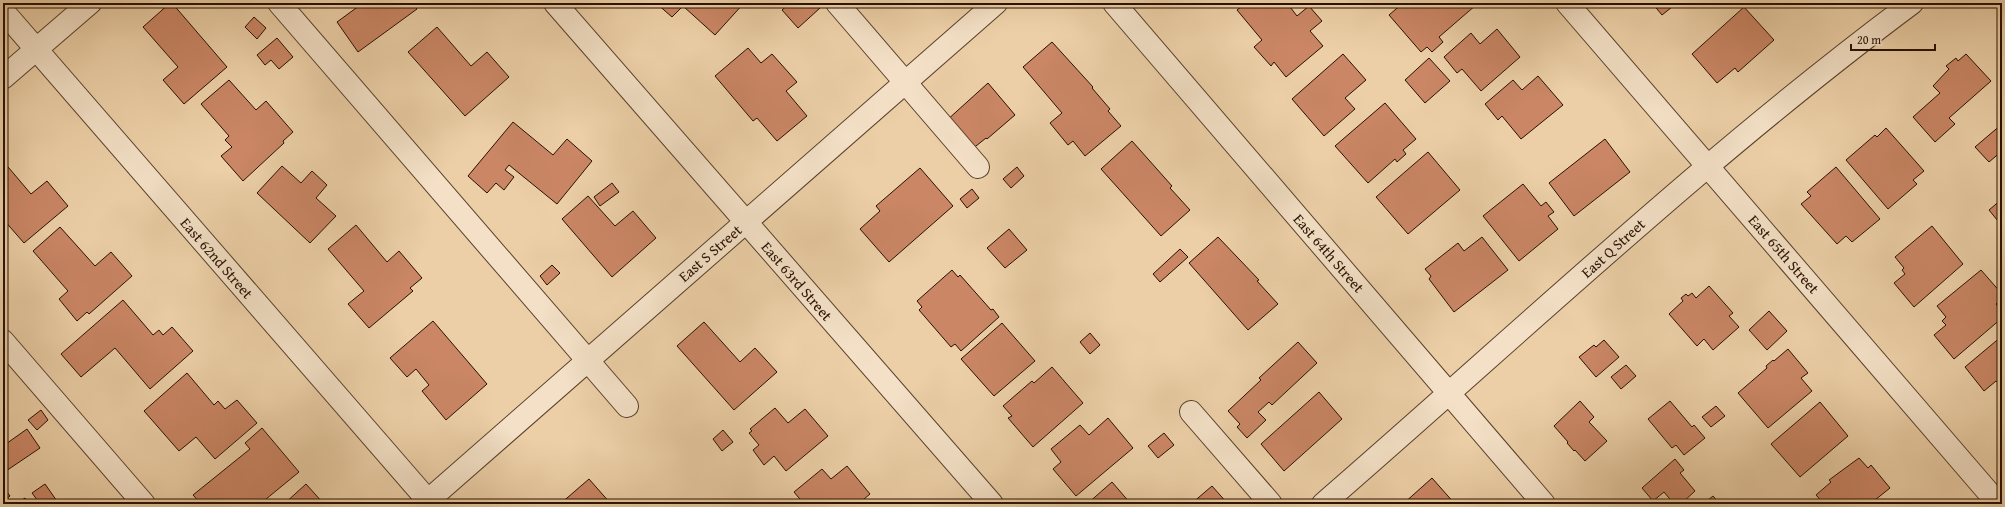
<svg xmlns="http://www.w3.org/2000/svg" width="2005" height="507" font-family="'Gentium Book Plus',serif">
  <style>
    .building { fill: #ca8665; stroke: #281000 }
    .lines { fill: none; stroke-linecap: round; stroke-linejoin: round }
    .minor-casing { stroke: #59402a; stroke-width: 24 }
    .minor { stroke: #f3e0c6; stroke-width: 22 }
    .labels { text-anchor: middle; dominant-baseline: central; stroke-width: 4; stroke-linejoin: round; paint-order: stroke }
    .street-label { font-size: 15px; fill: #281000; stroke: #f3e0c6 }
  </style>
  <rect width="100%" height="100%" fill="#eccfa7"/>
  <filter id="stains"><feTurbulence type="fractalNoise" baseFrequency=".005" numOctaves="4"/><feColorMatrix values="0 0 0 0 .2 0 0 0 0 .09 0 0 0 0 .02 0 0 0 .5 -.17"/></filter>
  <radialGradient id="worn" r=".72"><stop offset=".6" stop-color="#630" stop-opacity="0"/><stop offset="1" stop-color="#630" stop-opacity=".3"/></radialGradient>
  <!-- building -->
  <path class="building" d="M170,3H172L227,67L184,104L163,80L178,67L143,27Z
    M363,3H413L417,9L358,52L337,22Z
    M656,3H744L715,35L683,6L672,17Z
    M790,3H815L820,8L798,28L782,10Z
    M1246,3H1287L1297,16L1309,6L1322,21L1310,31L1323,46L1286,77L1274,62L1271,66L1254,47L1262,40L1237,10Z
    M1403,3H1474L1476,5L1439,37L1443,42L1432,52L1427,47L1421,52L1389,15Z
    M1652,3H1677L1662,15Z
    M1744,7L1774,40L1738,72L1735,68L1717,83L1692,54Z
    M254,17L266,28L257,39L245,27Z
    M437,27L471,66L487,52L509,77L465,116L408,52Z
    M1497,29L1520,57L1481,91L1462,69L1457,73L1444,57L1471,33L1480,44Z
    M277,38L293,57L279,69L271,60L265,65L257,55Z
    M1052,42L1093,87L1092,88L1110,109L1108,111L1121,126L1085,156L1073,141L1068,145L1050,123L1062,113L1023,67Z
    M748,48L761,63L772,54L797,82L786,91L807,116L777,141L757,118L753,121L715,76Z
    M1343,54L1366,80L1345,98L1355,109L1324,136L1292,99Z
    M1966,54L1991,81L1949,118L1955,124L1935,142L1913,117L1940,93L1933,86L1949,69L1946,66L1956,58L1958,61Z
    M1429,58L1450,81L1425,103L1405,80Z
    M1538,76L1563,105L1521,139L1502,116L1498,120L1485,104L1513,80L1522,90Z
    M229,80L256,110L266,101L293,132L283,141L284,143L243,181L221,156L232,147L225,140L229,136L201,104Z
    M988,83L1015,115L987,139L986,138L971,150L946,121Z
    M1385,103L1416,139L1403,150L1406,154L1397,162L1395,159L1368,183L1335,146Z
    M513,122L553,155L567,139L592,161L557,204L509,165L505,170L514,177L504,190L496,183L487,193L468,176Z
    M2002,124V151L1989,162L1975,147Z
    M1886,128L1924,171L1913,180L1917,184L1888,209L1846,160L1875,135L1877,137Z
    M1605,139L1630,172L1574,216L1549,183Z
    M1132,141L1172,186L1170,188L1190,210L1161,236L1101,169Z
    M1428,152L1460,190L1408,234L1376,197Z
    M3,161L31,194L47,181L68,206L24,243L3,219Z
    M282,166L301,183L312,171L327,185L316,198L336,216L310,243L257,193Z
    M1017,167L1024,176L1011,188L1003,179Z
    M1836,167L1880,219L1852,242L1846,236L1837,244L1801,204L1811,196L1807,192Z
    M920,168L953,206L889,262L860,229L880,211L876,206Z
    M612,183L619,192L600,206L594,197Z
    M1523,184L1541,206L1546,202L1554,212L1548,216L1558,229L1519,261L1483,216Z
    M972,189L979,198L967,208L960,199Z
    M588,196L615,226L633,211L656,238L612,277L562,219Z
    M2002,199V226L1989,210Z
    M356,225L387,262L399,251L422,278L410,288L413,291L369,328L348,304L364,291L328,249Z
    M1932,226L1963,264L1914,307L1894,283L1905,274L1902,270L1904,268L1895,257Z
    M60,227L95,266L111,252L132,276L89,314L87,312L77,321L59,299L68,291L33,251Z
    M1009,229L1027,250L1005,268L987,248Z
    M1218,237L1259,280L1257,281L1278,304L1248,330L1189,263Z
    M1482,237L1508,270L1454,312L1429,279L1431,276L1425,269L1458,243L1464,251Z
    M1180,249L1188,257L1160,282L1153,274Z
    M552,265L560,273L547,285L540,276Z
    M952,270L958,277L960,275L991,310L993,309L999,317L961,351L955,344L951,347L919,310L922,307L917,301Z
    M1981,270L2002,294V298L1996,304L2002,311V318L1954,359L1934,335L1946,325L1942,321L1946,317L1937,306Z
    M1709,286L1733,313L1729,316L1739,327L1713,350L1704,339L1697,346L1669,314L1683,301L1681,298L1686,294L1688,296L1692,293L1696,298Z
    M123,300L153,335L159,330L163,335L172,327L193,351L150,389L115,348L81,377L61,354Z
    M1769,311L1787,331L1767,350L1749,330Z
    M433,321L487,384L446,420L422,391L429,385L416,369L407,377L390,358Z
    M704,322L740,362L755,348L777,372L734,410L677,346Z
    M1002,323L1035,361L994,396L961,359Z
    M1090,333L1100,345L1090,354L1080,342Z
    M2002,336V383L2000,385L1996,381L1984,391L1965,367Z
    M1604,340L1619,357L1596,377L1579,357L1594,345L1596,347Z
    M1298,342L1317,363L1272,405L1269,402L1258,412L1266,420L1247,438L1237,427L1240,424L1228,411L1261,380L1259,378Z
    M1788,349L1808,373L1801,378L1812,391L1768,428L1738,393L1767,368L1766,366L1773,360L1774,361Z
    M1626,365L1636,376L1621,389L1611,377Z
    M1052,367L1083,403L1033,447L1008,418L1012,416L1003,406L1032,381L1034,383Z
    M187,373L214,405L218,401L225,409L237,400L257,423L215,459L196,437L179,451L144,411Z
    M1319,392L1342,419L1284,471L1261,444Z
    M1580,401L1594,417L1589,422L1607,441L1585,461L1575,450L1574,451L1567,443L1568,442L1554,426Z
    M1670,401L1692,427L1694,425L1705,438L1684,455L1676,445L1672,448L1648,419Z
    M1820,402L1848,436L1800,477L1771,444Z
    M1716,406L1725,416L1711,427L1702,417Z
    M775,408L788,423L805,409L828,436L786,471L774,456L764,465L753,450L759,445L749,433L752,431L750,429Z
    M41,410L48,420L37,430L28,420Z
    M1108,418L1133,448L1076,496L1053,469L1061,462L1051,449L1080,425L1089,435Z
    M262,428L299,472L260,504H236L233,500L228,504H201L193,495L250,449L245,443Z
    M27,429L40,448L3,473V446Z
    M723,430L733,442L722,451L713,439Z
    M1164,433L1174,445L1158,458L1148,446Z
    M1859,458L1868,468L1871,465L1890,488L1870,504H1824L1816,495L1831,482L1829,480Z
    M1675,459L1684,470L1680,473L1695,491L1681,504H1674L1664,492L1653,501L1642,488Z
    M847,466L870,494L858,504H804L794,492L822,469L831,479Z
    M1432,478L1455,504H1403Z
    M589,479L611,504H560Z
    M1112,482L1131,504H1087Z
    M45,484L59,504H33L38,501L32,493Z
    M306,484L324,504H284Z
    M1212,486L1228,504H1191Z
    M3,487L10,496L3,501Z
    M1713,496L1720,504H1703Z
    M25,498L29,504H16Z"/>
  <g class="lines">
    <!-- minor casing -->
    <g class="minor-casing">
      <path id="minor" d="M279,3L627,406
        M555,3L992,504
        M837,3L978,167
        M1114,3L1544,504
        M1567,3L1989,493L2001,504
        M3,11L431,504
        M3,78L90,3
        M3,341L144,504
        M1191,412L1271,504
        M424,504L996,3
        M1323,504C1518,335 1705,157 1912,3"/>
    </g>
    <!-- minor -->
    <use href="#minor" class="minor"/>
  </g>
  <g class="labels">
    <!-- street labels -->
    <g class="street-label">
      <text transform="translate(1613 248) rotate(-42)">East Q Street</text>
      <text transform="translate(710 253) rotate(-41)">East S Street</text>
      <text transform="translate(1329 253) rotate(49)">East 64th Street</text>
      <text transform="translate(1784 254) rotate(49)">East 65th Street</text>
      <text transform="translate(217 258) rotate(49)">East 62nd Street</text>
      <text transform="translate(797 281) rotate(49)">East 63rd Street</text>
    </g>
  </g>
  <!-- margin -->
  <rect width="2005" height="507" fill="none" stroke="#eccfa7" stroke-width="16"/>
  <rect x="4" y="4" width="1997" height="499" fill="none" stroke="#281000" stroke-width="2"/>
  <rect x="8" y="8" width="1989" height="491" fill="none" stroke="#281000"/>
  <!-- scale -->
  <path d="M1851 44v6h84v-6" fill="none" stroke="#281000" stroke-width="2"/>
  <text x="1857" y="44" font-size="12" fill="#281000" stroke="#f3e0c6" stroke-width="3" paint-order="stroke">20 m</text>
  <rect width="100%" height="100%" filter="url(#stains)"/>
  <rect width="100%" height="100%" fill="url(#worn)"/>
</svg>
